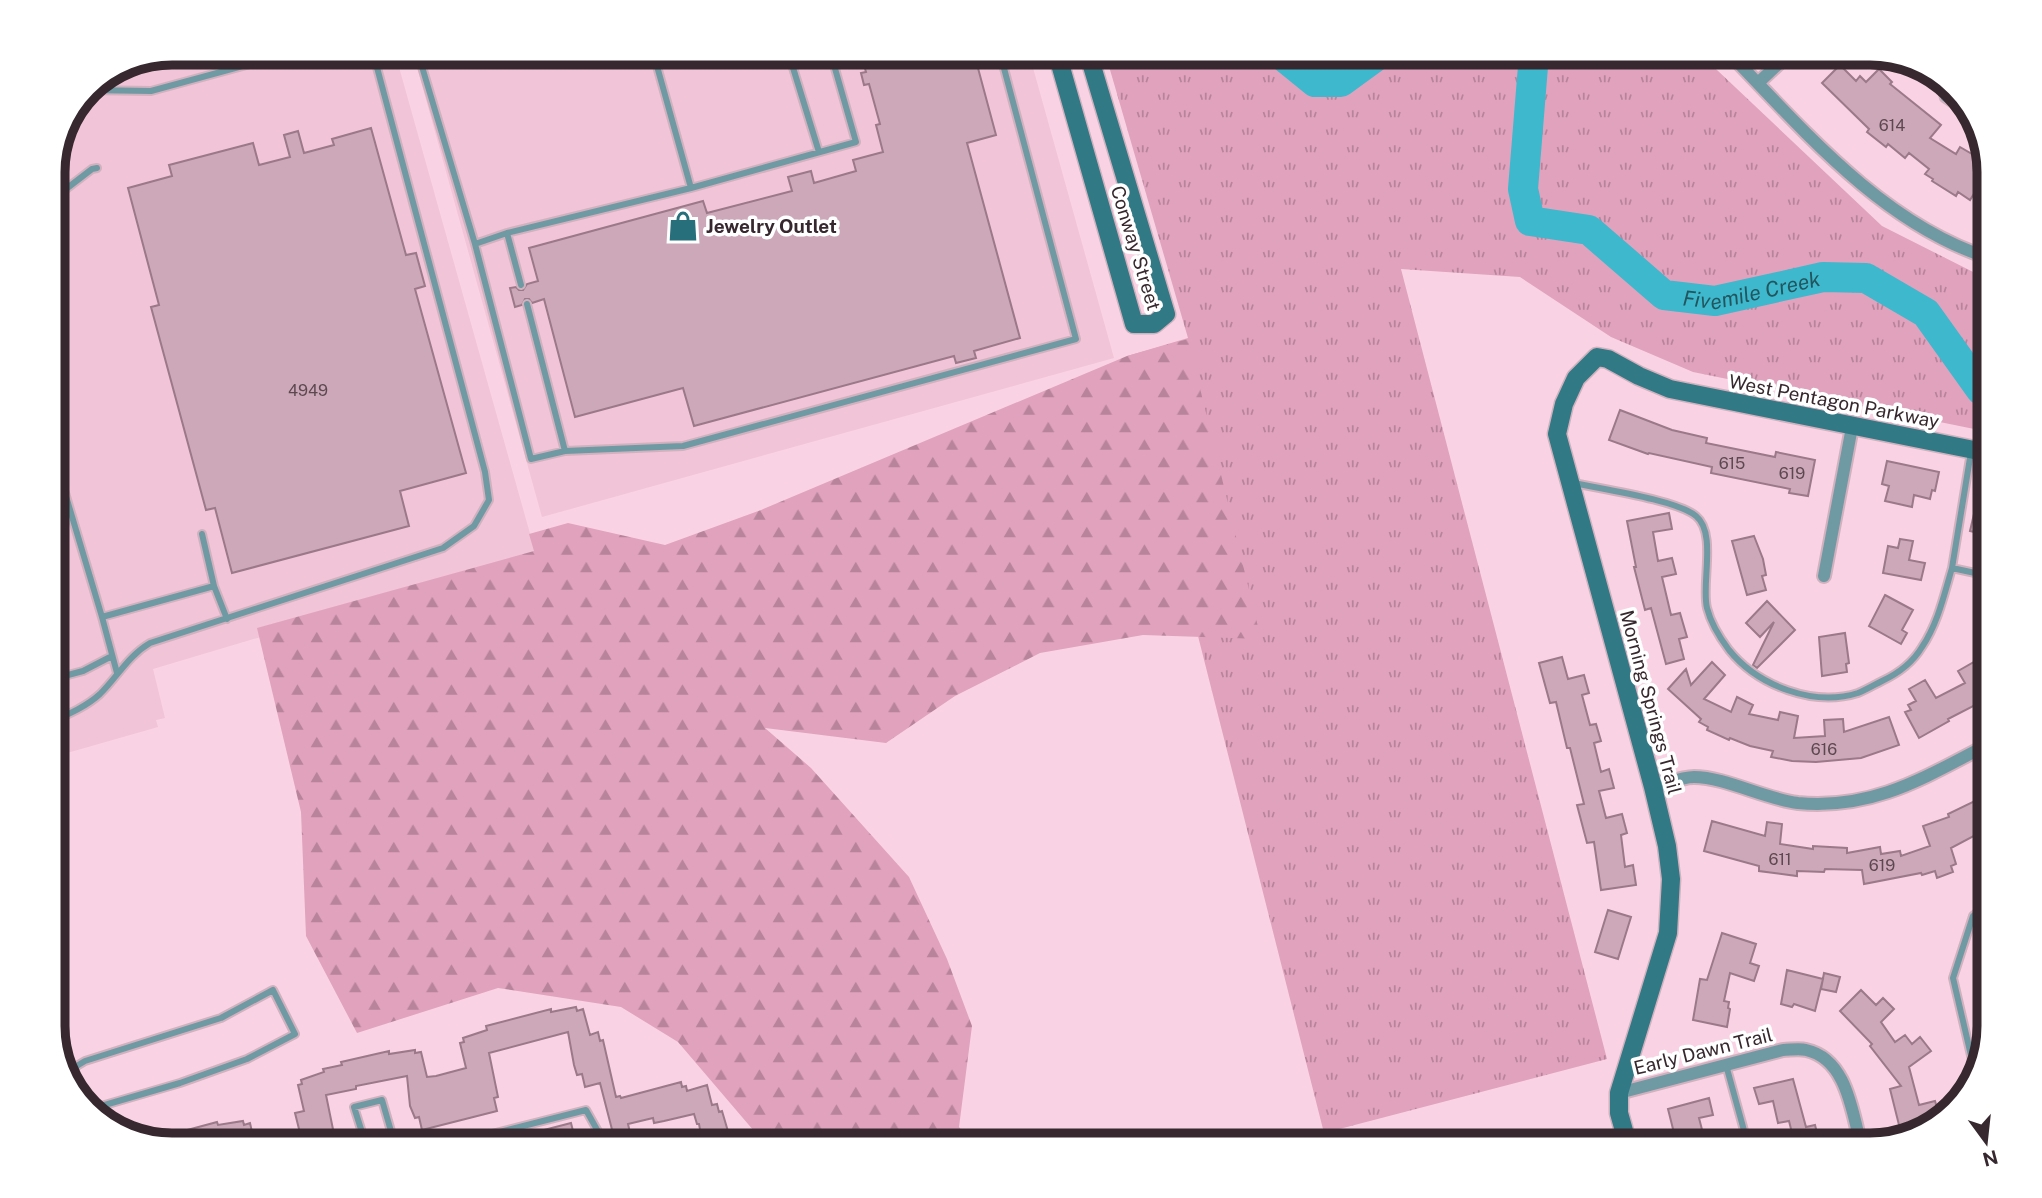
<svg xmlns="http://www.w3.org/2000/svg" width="2042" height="1198" font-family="'Public Sans',sans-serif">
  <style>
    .built { fill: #f1c4d7 }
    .grass { fill: url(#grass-tufts) }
    .forest { fill: url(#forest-firs) }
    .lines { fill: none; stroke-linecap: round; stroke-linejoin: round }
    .river { stroke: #3eb8cc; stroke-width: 30 }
    .building { fill: #cda8b8; stroke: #9b7988; stroke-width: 2 }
    .lane-casing { stroke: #d2b1bf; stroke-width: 10 }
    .street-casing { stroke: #d2b1bf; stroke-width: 16 }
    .secondary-casing { stroke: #d2b1bf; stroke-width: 21 }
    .lane { stroke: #6f9aa3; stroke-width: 6 }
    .street { stroke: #6f9aa3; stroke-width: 12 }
    .secondary { stroke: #307985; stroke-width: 18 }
    .labels { text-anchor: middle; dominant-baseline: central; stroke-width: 7; stroke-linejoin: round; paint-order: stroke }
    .number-label { font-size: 16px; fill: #5c4850 }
    .poi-label { font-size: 19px; font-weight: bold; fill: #36282e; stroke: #fff; text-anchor: start }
    .street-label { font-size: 19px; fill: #36282e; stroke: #fff }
    .water-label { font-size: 21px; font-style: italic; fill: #22555d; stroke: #fff }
    .rim { fill: none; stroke: #36282e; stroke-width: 9 }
  </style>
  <defs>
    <pattern id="grass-tufts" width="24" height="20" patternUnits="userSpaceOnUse" patternTransform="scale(1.75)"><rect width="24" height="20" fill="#e1a2be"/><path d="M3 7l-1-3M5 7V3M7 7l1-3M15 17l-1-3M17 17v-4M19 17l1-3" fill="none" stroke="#b7849b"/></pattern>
    <pattern id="forest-firs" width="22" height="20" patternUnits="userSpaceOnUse" patternTransform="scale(1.75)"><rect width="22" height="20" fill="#e1a2be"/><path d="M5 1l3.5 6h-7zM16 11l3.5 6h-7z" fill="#b7849b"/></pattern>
  </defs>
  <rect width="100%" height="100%" fill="#f9d3e3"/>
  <!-- built -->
  <path class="built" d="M1030,57L1114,358L542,517L415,60Z
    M397,60L536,555L153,669L165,718L156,720L158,727L53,757V164L88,87L126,61Z"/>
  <!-- grass -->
  <path class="grass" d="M1699,53L1882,226L1989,280V432L1693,372L1611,337L1520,277L1401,269L1607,1059L1324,1133L1127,356L1188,338L1106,56Z"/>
  <!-- forest -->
  <path class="forest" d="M1188,339L1261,639L1143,635L1040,653L955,696L886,743L765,728L811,768L909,877L947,959L972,1026L959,1127L973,1145H766L678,1042L621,1007L498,988L357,1033L306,936L301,812L257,628L534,551L529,534L568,523L665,545L761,510L1127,356Z"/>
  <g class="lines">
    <!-- river -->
    <g class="river">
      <path id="s1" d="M1534,54L1523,189L1530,221L1589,230L1664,295L1715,301L1823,277L1866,278L1926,313L1981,390L1989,393"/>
      <path d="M1283,56L1315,82H1341L1378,55"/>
    </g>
  </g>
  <!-- building -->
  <path class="building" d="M975,57L996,135L967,143L1020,338L974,351L976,358L956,363L954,356L694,426L683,388L575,417L544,299L532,303L529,299H525L522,305L515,307L510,288L516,287L519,290H523L527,284L538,281L529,248L703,201L707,213L792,191L788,177L811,171L814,183L856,171L853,160L883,152L876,125L880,124L869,84L864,85L861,73L866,72L862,58Z
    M1840,65L1856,81L1860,76L1866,82L1879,69L1892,82L1890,84L1941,125L1930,138L1956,154L1960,147L1979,158L1984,149L1989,170L1970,200L1958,192L1956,196L1932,181L1933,179L1925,174L1929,169L1909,153L1905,158L1888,144L1886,147L1867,132L1869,129L1822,83Z
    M371,128L406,255L416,253L425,286L415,289L466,473L400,491L409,526L232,573L215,508L206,510L151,307L159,305L128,188L172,176L169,165L253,143L259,165L290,157L284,135L298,131L304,153L334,145L332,139Z
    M1620,410L1672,430L1707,438L1706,443L1775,457L1776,452L1815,460L1808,496L1789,493L1790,489L1711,473L1712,467L1649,453L1648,454L1609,440Z
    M1887,461L1939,472L1935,491L1932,490L1930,499L1914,495L1912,507L1885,501L1889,486L1882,484Z
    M1984,471H1989V523L1986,535L1970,531Z
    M1669,513L1672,529L1653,532L1658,561L1672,558L1676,574L1662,577L1671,615L1680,613L1687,637L1679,639L1684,659L1666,664L1651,608L1645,610L1634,567H1636L1627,521Z
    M1754,536L1763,559L1766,575L1762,576L1766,590L1747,595L1732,541Z
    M1900,539L1913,541L1909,560L1925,563L1921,580L1883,573L1888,546L1898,548Z
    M1885,595L1913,610L1902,630L1907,633L1901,644L1869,626Z
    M1767,601L1795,630L1757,668L1753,665L1774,622L1760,637L1746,623Z
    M1845,633L1849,663L1846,664L1847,672L1822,676L1819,637Z
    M1562,657L1568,679L1584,675L1589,693L1582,695L1590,725L1596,724L1601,741L1594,743L1601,772L1609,769L1614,788L1599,791L1606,818L1622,814L1627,833L1621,835L1625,867L1633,865L1636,885L1601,890L1594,842L1587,843L1577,805L1584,804L1570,748H1567L1556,702L1550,703L1539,663Z
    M1712,662L1725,675L1704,699L1731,712L1737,697L1753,705L1749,714L1778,720L1780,712L1798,716L1794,738L1825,736L1824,720L1843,719L1844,732L1889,717L1899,745L1861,758L1816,762L1792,761L1771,757L1773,751L1750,746L1730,738L1729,740L1707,730L1708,727L1699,722L1701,719L1668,689L1686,669L1691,685Z
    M1974,662L1989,693V698L1948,719L1949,721L1919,738L1905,712L1911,710L1908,705L1916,701L1909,689L1925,680L1936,698L1965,683L1958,671Z
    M1985,796L1989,805V828L1951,848L1956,864L1951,866L1953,872L1937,878L1935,871L1922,875L1921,873L1864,884L1862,870L1825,869L1824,872L1797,871V876L1759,871V866L1704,851L1712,821L1765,836L1767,822L1782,824L1780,844L1813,849V846L1847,848V853L1880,847L1881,854L1900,851L1901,856L1930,846L1923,826L1949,817L1948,814Z
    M1608,910L1631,917L1618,959L1595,952Z
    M1722,933L1756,944L1750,963L1759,966L1754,981L1730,973L1724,1001L1729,1002L1728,1008L1730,1009L1727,1027L1693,1020L1700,979L1707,980Z
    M1787,970L1823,979L1815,1011L1794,1004L1792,1007L1781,1004Z
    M1824,973L1840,977L1836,992L1821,989Z
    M1861,990L1876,1005L1883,998L1894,1009L1881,1022L1895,1042L1905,1035L1912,1044L1920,1037L1931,1051L1909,1067L1919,1105L1935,1101L1940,1118L1924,1122L1927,1130L1905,1136L1903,1128L1900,1129L1890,1089L1901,1086L1870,1046L1872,1044L1840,1011Z
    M576,1007L577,1011L583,1009L590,1035L598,1032L600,1041L603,1040L616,1097L620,1096L621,1098L681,1082L682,1087L686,1086L687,1091L707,1085L712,1105L717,1104L719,1112L722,1111L732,1145H703L699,1124H697L694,1114L664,1121L654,1123L653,1118L628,1124L632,1141L616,1145L600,1083L585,1087L582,1074L577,1075L574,1065L568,1032L489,1053L498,1097L494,1098L497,1111L422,1130L419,1117L415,1118L410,1106L407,1076L356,1086V1089L326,1095L335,1139L331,1140L332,1145H303L295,1113L304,1111L298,1085L302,1084L301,1080L324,1072L323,1069L342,1065L341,1062L389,1051V1054L415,1050V1053L421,1052L427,1077L436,1076L466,1068L460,1043L464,1042L463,1038L487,1030L486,1026L551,1009V1012Z
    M1793,1079L1806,1127L1815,1125L1820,1145H1795L1789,1121L1778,1123L1773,1101L1759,1104L1754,1088Z
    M1709,1098L1713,1115L1699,1118L1706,1145H1677L1668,1109Z
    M243,1121L244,1125L250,1123L255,1145H172L150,1140L217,1122L218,1125Z
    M571,1123L575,1139L552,1145H502L501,1141Z
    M1580,1132L1584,1145H1544V1141Z"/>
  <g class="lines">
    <!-- lane casing -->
    <g class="lane-casing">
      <path id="lane" d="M790,58L819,152
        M655,59L691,188
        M420,60L475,244L531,459L565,451L683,446L1076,339L1001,57
        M1939,77L1944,98L1974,118
        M86,90L151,91L261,61
        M53,199L92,169L97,168
        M507,233L521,285
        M475,244L507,233L691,188L856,142L832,58
        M527,304L565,451
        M1971,452L1952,568L1989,576
        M53,471L65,493L102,617L214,586L227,619
        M1574,483C1601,489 1677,500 1696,516C1717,533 1701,584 1707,608C1711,624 1720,638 1729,650C1758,686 1814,707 1858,693C1866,690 1874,685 1882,681C1897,674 1913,662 1922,647C1938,623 1944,595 1952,568
        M202,534L214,586
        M102,617L117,673
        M53,679L83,671L112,656
        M53,721C69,714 87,706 100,694C118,676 128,656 150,643L443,548L474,526L489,500L485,472L375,60
        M1726,1065L1748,1145
        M69,1071L78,1096
        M65,1073L85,1061L221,1018L273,990L295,1034L247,1059L180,1083L91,1109
        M1976,1077L1953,978L1973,916L1989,903
        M366,1145L354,1107L382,1100L395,1145
        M449,1145L586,1110L600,1135L602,1145
        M674,1145H681"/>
    </g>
    <!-- street casing -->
    <g class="street-casing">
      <path id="street" d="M1729,53C1804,131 1883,224 1989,258
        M1758,83L1790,53
        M1824,576L1852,427
        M1653,787C1666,784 1681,777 1694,777C1725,777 1765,799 1798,803C1874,810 1925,777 1989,744
        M1619,1093L1783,1050C1790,1050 1799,1048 1806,1050C1847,1059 1852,1112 1861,1145"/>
    </g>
    <!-- secondary casing -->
    <g class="secondary-casing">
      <path id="secondary" d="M1058,57L1134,324H1154L1166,314L1089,56
        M1628,1145L1619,1113V1093L1668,933L1671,879L1667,846L1653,787L1557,434L1564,404L1576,378L1597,357L1608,359L1639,376L1670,389L1989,453"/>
    </g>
    <!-- lane -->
    <use href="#lane" class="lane"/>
    <!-- street -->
    <use href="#street" class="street"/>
    <!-- secondary -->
    <use href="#secondary" class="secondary"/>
  </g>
  <!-- icons -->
  <defs>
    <g id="shop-bare" transform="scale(2.415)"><path d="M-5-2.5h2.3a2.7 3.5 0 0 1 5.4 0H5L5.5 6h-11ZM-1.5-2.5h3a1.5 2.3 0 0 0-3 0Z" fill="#276f7b" stroke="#fff" stroke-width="2.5" paint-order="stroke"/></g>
  </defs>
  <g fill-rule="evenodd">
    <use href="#shop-bare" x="683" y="226"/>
  </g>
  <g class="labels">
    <!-- number labels -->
    <g class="number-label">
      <text x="1892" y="125">614</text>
      <text x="308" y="390">4949</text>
      <text x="1732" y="463">615</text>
      <text x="1792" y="473">619</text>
      <text x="1824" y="749">616</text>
      <text x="1780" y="859">611</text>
      <text x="1882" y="865">619</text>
    </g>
    <!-- poi labels -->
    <g class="poi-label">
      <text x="706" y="226">Jewelry Outlet</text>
    </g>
    <!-- street labels -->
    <g class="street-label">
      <text transform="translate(1136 248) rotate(73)">Conway Street</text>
      <text transform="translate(1834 401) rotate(11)">West Pentagon Parkway</text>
      <text transform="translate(1651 702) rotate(75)">Morning Springs Trail</text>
      <text transform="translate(1703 1051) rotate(-14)">Early Dawn Trail</text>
    </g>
    <!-- water labels -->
    <g class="water-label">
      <text stroke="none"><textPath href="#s1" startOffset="416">Fivemile Creek</textPath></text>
    </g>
  </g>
  <!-- crop -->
  <path d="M0 0H2042V1198H0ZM172 65H1870A107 107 0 0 1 1977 172V1026A107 107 0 0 1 1870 1133H172A107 107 0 0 1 65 1026V172A107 107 0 0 1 172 65Z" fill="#fff" fill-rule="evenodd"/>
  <path class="rim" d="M172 65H1870A107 107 0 0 1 1977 172V1026A107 107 0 0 1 1870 1133H172A107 107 0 0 1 65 1026V172A107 107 0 0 1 172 65Z"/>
  <!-- north arrow -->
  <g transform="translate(1986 1142) rotate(165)" stroke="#ffffff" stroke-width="5" paint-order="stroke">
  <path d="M0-5L12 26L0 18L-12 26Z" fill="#36282e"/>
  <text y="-10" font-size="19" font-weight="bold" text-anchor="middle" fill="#36282e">N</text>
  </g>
</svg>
